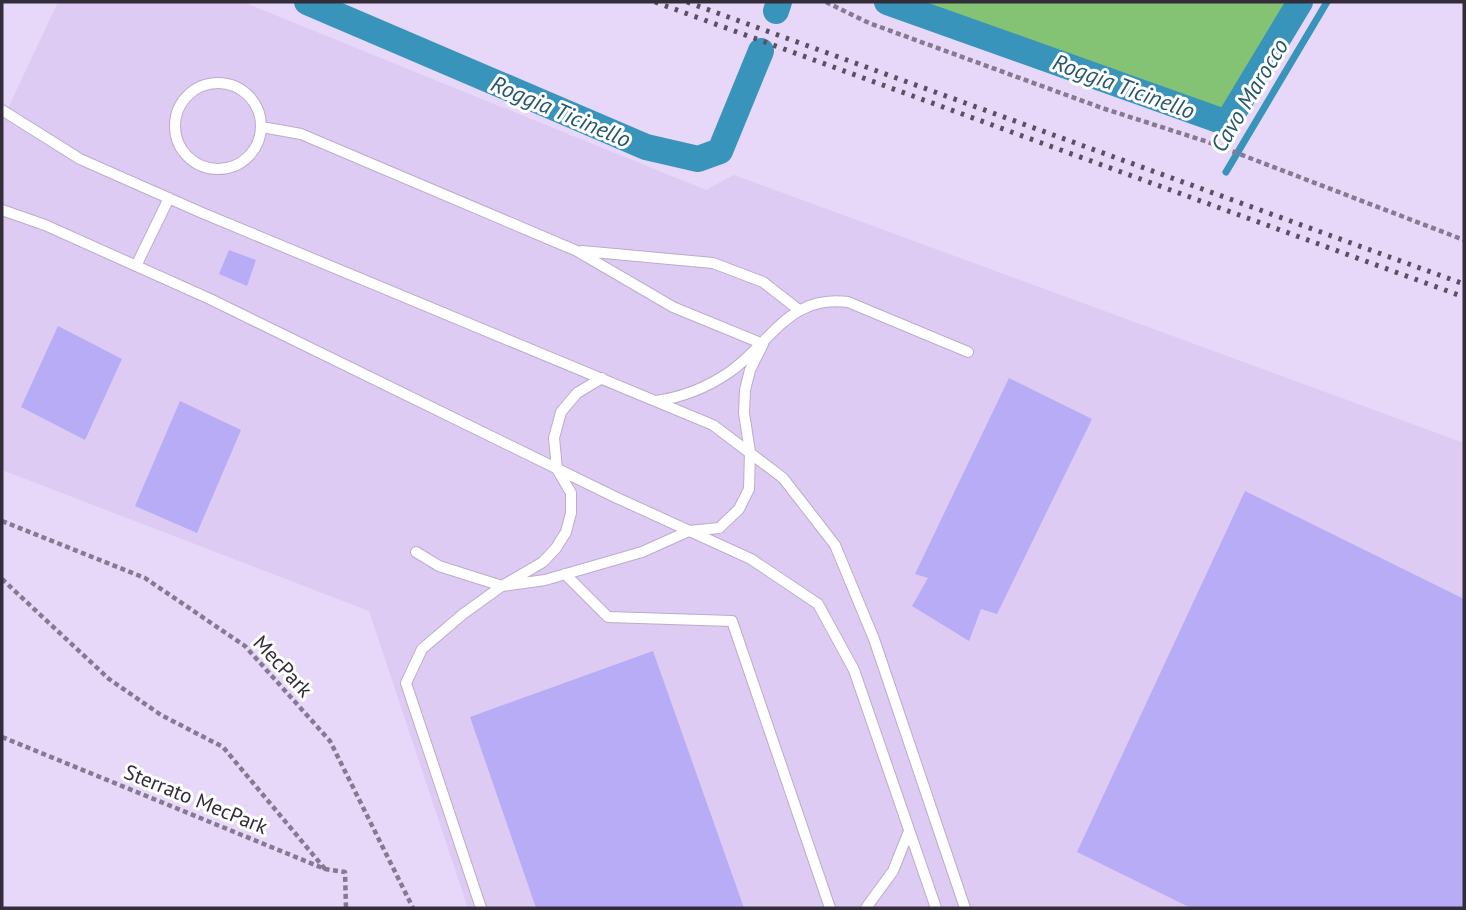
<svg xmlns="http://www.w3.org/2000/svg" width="1466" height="910" font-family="'PT Sans',sans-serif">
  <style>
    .built { fill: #ddcbf3 }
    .forest { fill: #84c373 }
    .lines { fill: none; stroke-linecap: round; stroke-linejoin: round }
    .stream { stroke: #3894bb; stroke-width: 7 }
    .canal { stroke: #3894bb; stroke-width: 26 }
    .building { fill: #b7acf5 }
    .lane-casing { stroke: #bbaccd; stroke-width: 12 }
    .path { stroke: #857a91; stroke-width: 4.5; stroke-dasharray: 5 3.5; stroke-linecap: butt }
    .lane { stroke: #fff; stroke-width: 10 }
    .rail { stroke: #595162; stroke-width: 5; stroke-dasharray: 3.5 7; stroke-linecap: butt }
    .labels { text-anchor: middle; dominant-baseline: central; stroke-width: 6; stroke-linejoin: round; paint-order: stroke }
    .street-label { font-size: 21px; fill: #332d3a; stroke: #fff }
    .water-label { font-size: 23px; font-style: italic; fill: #26576d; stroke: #fff }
  </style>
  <rect width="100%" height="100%" fill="#e7d7f9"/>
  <!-- built -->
  <path class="built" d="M58,2H243L706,190L734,175L1464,443V908H468L369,611L2,470V121Z"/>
  <!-- forest -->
  <path class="forest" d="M902,2H1286L1219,115Z"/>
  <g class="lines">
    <!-- stream -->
    <path class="stream" d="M1226,172L1327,2"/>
    <!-- canal -->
    <path class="canal" d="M307,2L646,147L698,159L720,151L761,51
      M887,2L1227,123L1300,2
      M776,11L779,2"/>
  </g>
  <!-- building -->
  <path class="building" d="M229,250L256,260L247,286L219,274Z
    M58,326L122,359L85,440L21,407Z
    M1009,378L1092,419L997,614L981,609L969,641L912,606L928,578L915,574Z
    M180,401L241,430L197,533L135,506Z
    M1245,491L1464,599V908H1191L1077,852Z
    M653,651L744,908H536L470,717Z"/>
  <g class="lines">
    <!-- lane casing -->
    <g class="lane-casing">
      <path id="lane" d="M175 126a43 43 0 1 1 86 0a43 43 0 1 1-86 0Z
        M2,110L80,159L200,212L713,425L783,478L835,545L874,639L965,908
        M262,127L301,134L577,251L673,307L763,344
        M2,210L45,225L210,299L615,497L751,559L818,604L854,670L936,908
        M582,251L713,263L763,282L799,310
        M136,266L169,198
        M656,401C684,397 707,388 731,371C772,341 790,294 848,302L968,352
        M416,552L439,566L502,586L545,580L642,552L689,531L719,528L739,509L749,489L750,452L744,413L745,390L750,370L763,344
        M565,574L608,617L732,621L830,908
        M481,908L406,683L422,649L463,614L502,586L543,562L556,548L566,532L571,513V493L557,469L554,438L561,412L577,393L602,378
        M866,908L893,871L909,831"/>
    </g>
    <!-- path -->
    <path class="path" d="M826,2L869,23L1102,108L1208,142L1464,240
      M2,521L145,578L245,646L330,741L413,908
      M2,579L109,679L161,715L223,747L325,869
      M2,737L325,869L345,872L346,908"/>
    <!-- lane -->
    <use href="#lane" class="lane"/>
    <!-- rail -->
    <path class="rail" d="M655,2L1464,297
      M687,2L1464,284"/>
  </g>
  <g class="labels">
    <!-- street labels -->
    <g class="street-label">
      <text transform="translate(283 666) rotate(47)">MecPark</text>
      <text transform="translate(196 799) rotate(22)">Sterrato MecPark</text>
    </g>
    <!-- water labels -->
    <g class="water-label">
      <text transform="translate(1124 86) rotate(20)">Roggia Ticinello</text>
      <text transform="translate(1249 95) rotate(-59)">Cavo Marocco</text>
      <text transform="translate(561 111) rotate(23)">Roggia Ticinello</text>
    </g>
  </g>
  <!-- border -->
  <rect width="1466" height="910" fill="none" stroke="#332d3a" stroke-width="7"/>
</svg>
